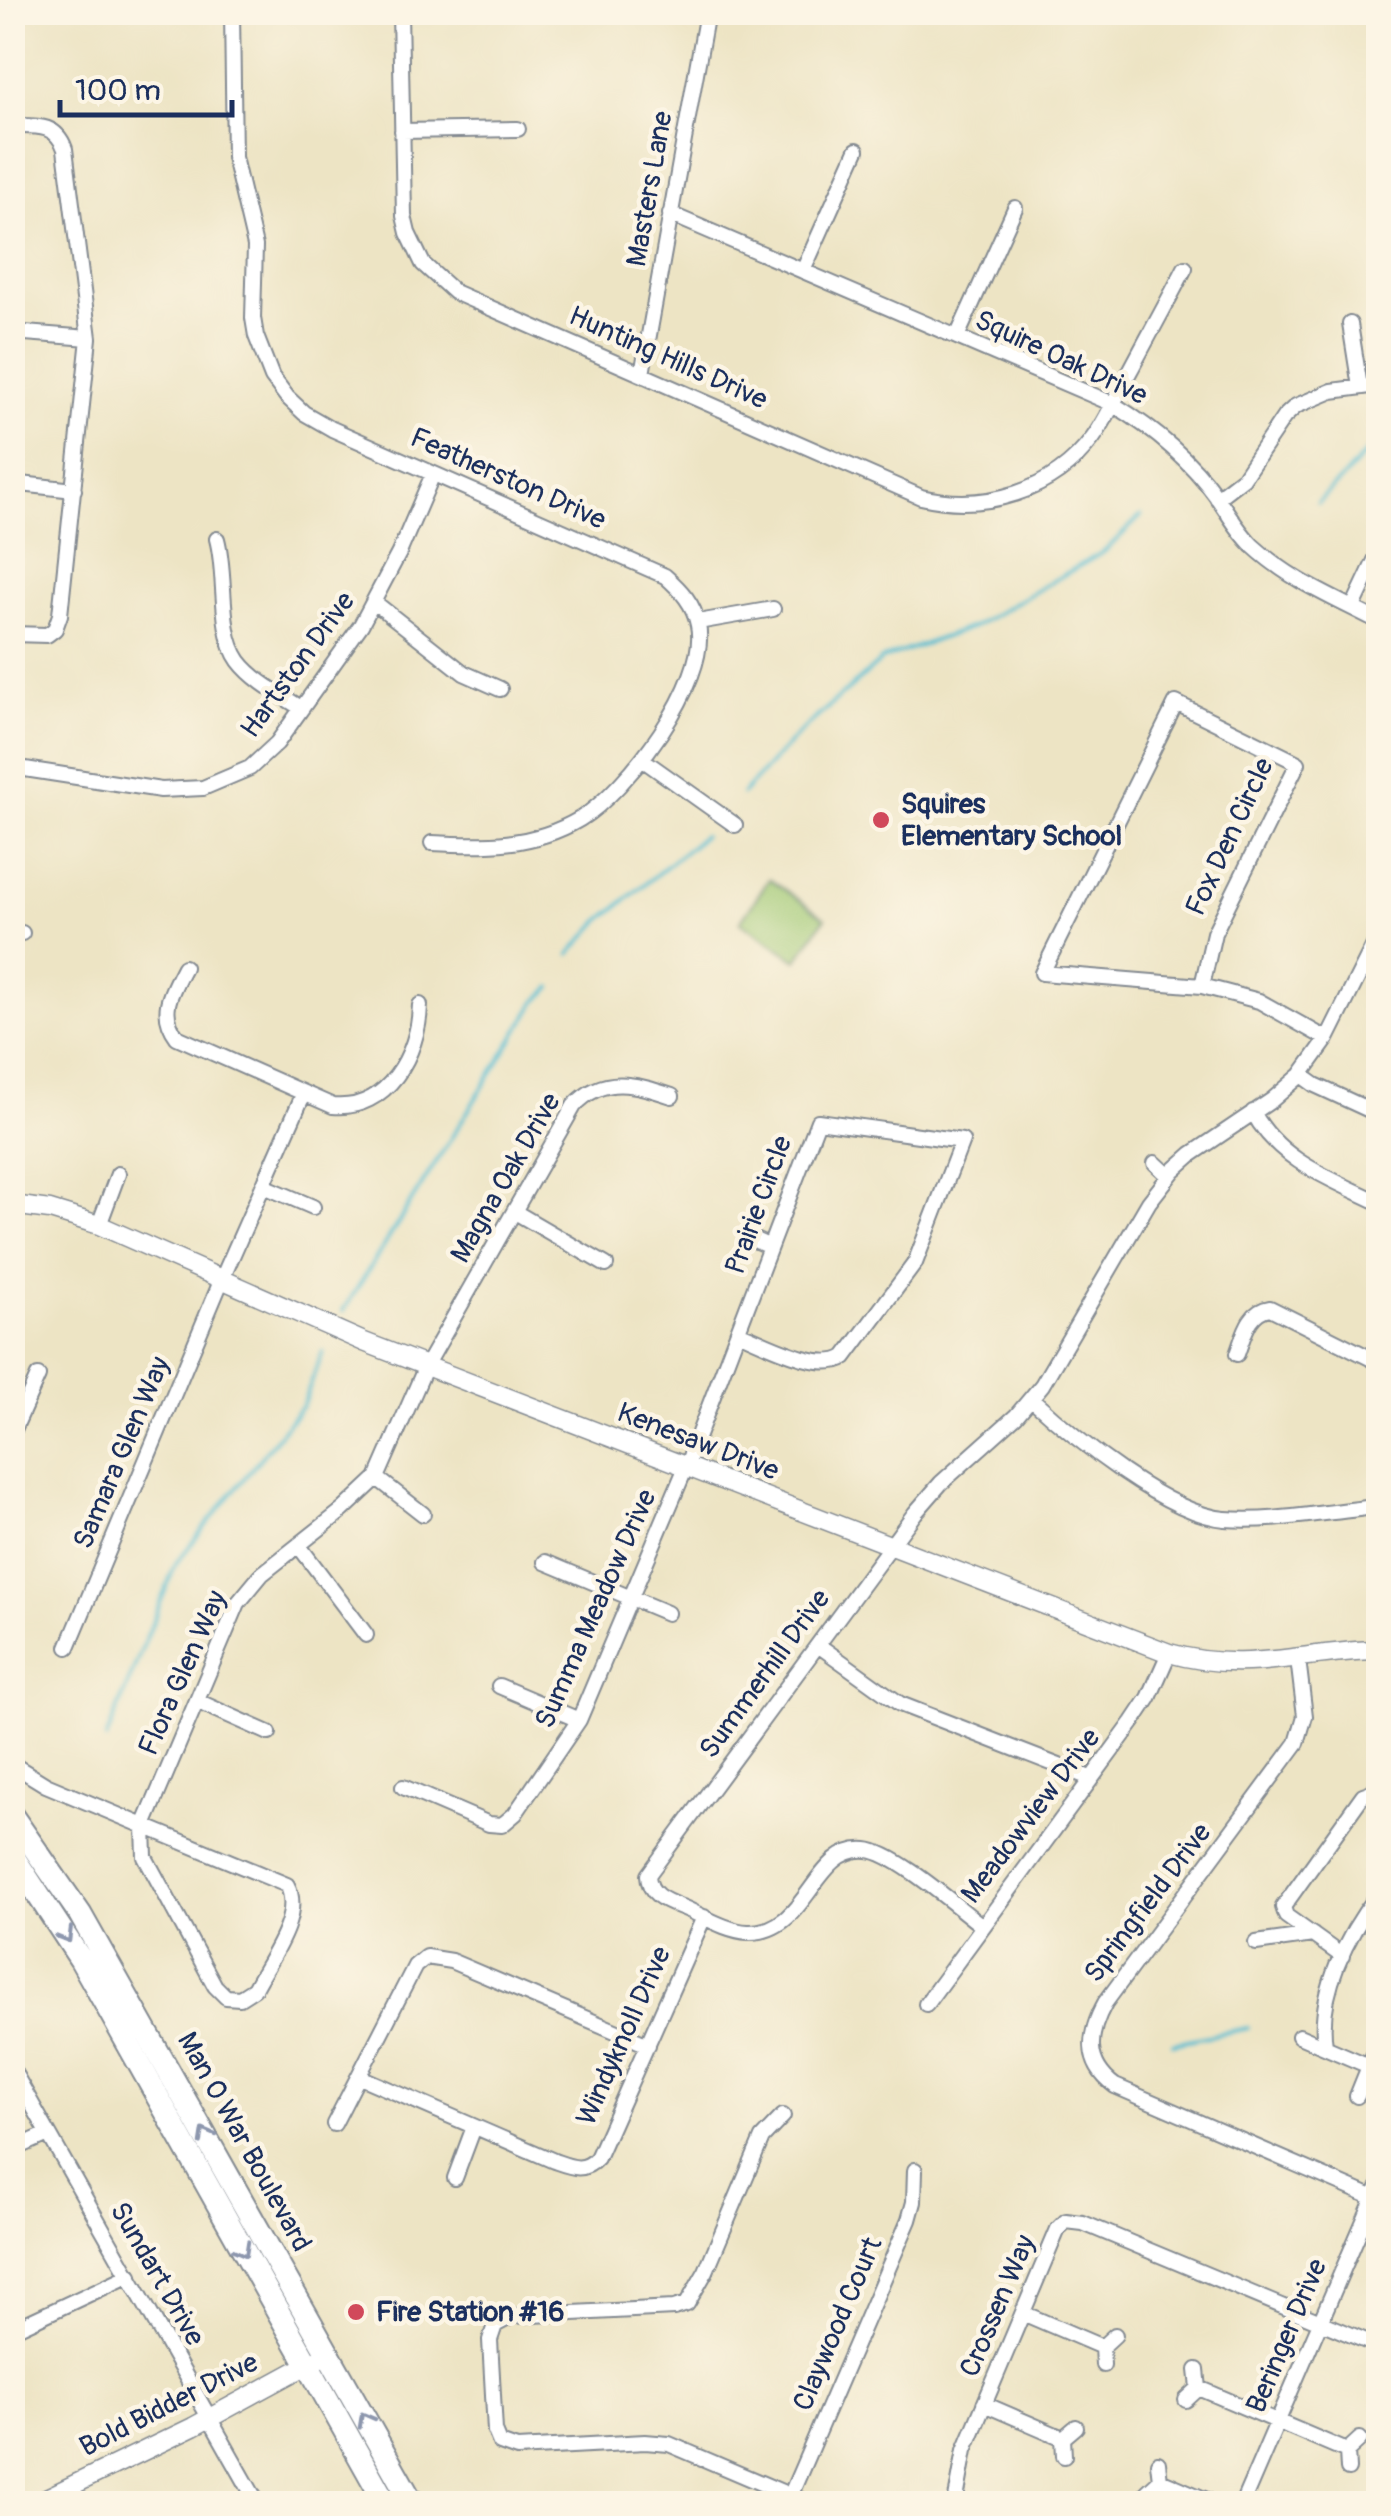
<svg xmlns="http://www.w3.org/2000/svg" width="1391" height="2516" font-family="Pangolin,sans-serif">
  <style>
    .green { fill: #a1c975; stroke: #5e7c6a; stroke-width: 2.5 }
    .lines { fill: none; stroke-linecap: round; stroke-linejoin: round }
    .stream { stroke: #54bdd1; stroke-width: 4 }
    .minor-casing { stroke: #848a91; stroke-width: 18 }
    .tertiary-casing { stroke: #848a91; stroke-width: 21 }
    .primary-casing { stroke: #848a91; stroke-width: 26 }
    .minor { stroke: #fff; stroke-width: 14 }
    .tertiary { stroke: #fff; stroke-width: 18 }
    .primary { stroke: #fff; stroke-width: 22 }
    .oneway { stroke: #8d97ae }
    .poi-dot { fill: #d1495b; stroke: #fcf5e5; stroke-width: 4 }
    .labels { text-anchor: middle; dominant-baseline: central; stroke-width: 9; stroke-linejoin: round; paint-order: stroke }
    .street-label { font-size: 28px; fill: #1b2f5e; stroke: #fcf5e5 }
    .poi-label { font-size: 28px; font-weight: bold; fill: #1b2f5e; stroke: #fcf5e5; text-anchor: start }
  </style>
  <rect width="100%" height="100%" fill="#fcf5e5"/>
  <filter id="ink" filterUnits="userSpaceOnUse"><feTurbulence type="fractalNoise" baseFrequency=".01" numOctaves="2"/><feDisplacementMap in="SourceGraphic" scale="20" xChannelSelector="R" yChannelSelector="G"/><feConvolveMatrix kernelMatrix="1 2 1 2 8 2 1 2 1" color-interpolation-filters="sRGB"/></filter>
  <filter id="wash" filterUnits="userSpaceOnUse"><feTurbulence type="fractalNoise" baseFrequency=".0048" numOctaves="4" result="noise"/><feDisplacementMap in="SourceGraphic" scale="40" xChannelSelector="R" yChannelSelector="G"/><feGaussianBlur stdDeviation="2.25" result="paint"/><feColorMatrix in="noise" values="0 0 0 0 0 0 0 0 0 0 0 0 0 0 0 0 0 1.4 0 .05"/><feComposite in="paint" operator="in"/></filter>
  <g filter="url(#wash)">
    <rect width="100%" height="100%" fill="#ede4c4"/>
    <!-- green -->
    <path class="green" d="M769,879L825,918L797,960L740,922Z"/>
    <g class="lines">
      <!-- stream -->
      <path class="stream" d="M1318,503L1366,453L1378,452
        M742,794L799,733L883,659L975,626L1105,551L1141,516
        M570,954L599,922L703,836
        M343,1311L536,1002L552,987
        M106,1739L176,1563L302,1406L323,1352
        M1173,2043L1248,2028"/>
    </g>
  </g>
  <g filter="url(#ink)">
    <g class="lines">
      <!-- minor casing -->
      <g class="minor-casing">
        <path id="minor" d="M232,12L234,157L255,246L253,318L256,336L272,377L287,397L304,413L332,429L665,576C681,590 694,604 698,625C710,682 626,791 580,819C533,847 484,846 432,843
          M400,12L404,216L408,233L423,264L454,292L921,497C985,512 1053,492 1093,438C1108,417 1118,393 1130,371C1148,337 1167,303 1185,268
          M12,126C36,126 56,123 65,149L89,338L60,615L55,629L47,635L12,634
          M402,131L518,129
          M670,214L1113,404C1152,428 1189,458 1216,496C1229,514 1237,530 1253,546C1291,581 1334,598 1378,621
          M803,271L857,150
          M1350,324L1360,387
          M12,332L89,338
          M957,337L1015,208
          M642,374L707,12
          M12,483L74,490
          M1217,498L1243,478L1284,417L1296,406L1332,391L1378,385
          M217,539C227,575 218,632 239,661C254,681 281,695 301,708
          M374,602L464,673L500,689
          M1353,607L1378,554
          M698,622L773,609
          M1176,703L1298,763L1214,933L1202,986L1042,973Z
          M642,759L735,825
          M12,767L161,790L203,788L250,768L277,743L361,625L399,553L433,474
          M12,933H22
          M184,967C171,992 158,1012 177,1037L333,1106C387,1111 419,1054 420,1005
          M1202,986L1259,1001L1327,1039
          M1301,1075L1315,1085L1378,1114
          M1253,1112C1279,1161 1331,1179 1378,1202
          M1155,1163L1169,1176
          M264,1186L313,1207
          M515,1212L606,1265
          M99,1225L118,1174
          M750,1238L770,1247
          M1237,1354C1244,1336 1248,1311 1270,1308L1378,1362
          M1032,1399C1074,1438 1167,1514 1225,1519C1273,1523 1330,1511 1378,1507
          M12,1434L38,1376
          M377,1478L423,1514
          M299,1546L366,1635
          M545,1562L667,1613
          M818,1645L900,1704L1090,1778
          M68,1647L222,1279L303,1095
          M1298,1659L1305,1716L1297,1743L1105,2003C1088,2034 1084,2063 1115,2086L1374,2198
          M499,1686L579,1720
          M197,1701L269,1733
          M12,1764L46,1785L144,1826L238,1603L262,1574L343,1510L377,1478L426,1366L574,1106C603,1074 635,1084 672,1096
          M403,1787L489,1824L502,1825L515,1814L579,1720L686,1467L818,1121L962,1141L915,1263L845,1357C820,1373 765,1343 738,1332
          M144,1826L287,1885C304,1916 268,1961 254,1989L240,1998L226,1997L215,1986L145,1857Z
          M981,1925C957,1907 895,1852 867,1850C813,1845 809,1934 748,1932C727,1931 703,1916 684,1908C666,1901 649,1896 648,1875L915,1513L941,1483L1016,1416L1042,1385L1149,1202L1174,1170L1192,1154L1272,1100L1301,1075L1327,1039L1378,937
          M1256,1943L1313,1935
          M1342,1956L1286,1916L1283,1907L1363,1795L1372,1792L1378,1794
          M926,2004L1133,1722L1149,1698L1169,1653
          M1299,2036L1369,2066
          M1325,2046C1317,1995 1347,1934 1378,1895
          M12,2069L258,2504
          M360,2077L554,2161C571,2167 584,2173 597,2158L704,1917
          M1357,2096L1378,2044
          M783,2116L762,2138L706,2271L687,2304L674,2308L512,2316L495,2325L490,2340L495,2431L500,2443L517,2449L645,2442L669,2444L810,2504
          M334,2124L415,1966L426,1957L451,1961L648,2045
          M12,2150L48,2134
          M455,2178L474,2127
          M1025,2314L1102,2347
          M12,2330L130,2275
          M1103,2365L1102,2347L1115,2335
          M1199,2388L1347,2451
          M1186,2400L1199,2388L1197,2370
          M984,2404L1063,2438
          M1064,2456L1063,2438L1076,2427
          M1348,2469L1347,2451L1360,2439
          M1160,2480L1216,2504
          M1147,2492L1160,2480L1158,2463
          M791,2494L909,2220L914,2202L915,2170
          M955,2504L965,2450L1058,2229L1066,2221L1083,2223L1378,2346
          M1242,2504L1378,2188"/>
      </g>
      <!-- tertiary casing -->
      <g class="tertiary-casing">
        <path id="tertiary" d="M12,1205L50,1210L99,1225L364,1342L1169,1653C1246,1675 1303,1651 1378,1650
          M34,2504L193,2427L318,2359"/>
      </g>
      <!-- primary casing -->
      <g class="primary-casing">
        <path id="primary" d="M12,1816L80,1914L413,2504
          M12,1855L81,1960L386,2504"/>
      </g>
      <!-- minor -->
      <use href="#minor" class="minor"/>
      <!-- tertiary -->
      <use href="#tertiary" class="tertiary"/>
      <!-- primary -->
      <use href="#primary" class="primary"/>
    </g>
    <!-- one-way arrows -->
    <defs><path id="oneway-chevron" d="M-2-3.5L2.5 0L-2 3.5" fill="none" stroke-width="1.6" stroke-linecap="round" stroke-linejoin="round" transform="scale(2.5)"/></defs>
    <g class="oneway">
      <use href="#oneway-chevron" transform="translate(66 1936) rotate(59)"/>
      <use href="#oneway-chevron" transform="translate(206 2135) rotate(-119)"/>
      <use href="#oneway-chevron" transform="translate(243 2250) rotate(61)"/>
      <use href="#oneway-chevron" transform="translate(365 2419) rotate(-119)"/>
    </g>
  </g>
  <!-- markers -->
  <g class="poi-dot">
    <circle cx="881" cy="820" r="10"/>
    <circle cx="356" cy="2312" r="10"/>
  </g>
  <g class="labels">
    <!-- street labels -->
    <g class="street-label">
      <text transform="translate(650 189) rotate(-80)">Masters Lane</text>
      <text transform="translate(668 358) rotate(24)">Hunting Hills Drive</text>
      <text transform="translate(1061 358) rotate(25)">Squire Oak Drive</text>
      <text transform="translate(508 479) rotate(24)">Featherston Drive</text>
      <text transform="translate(298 665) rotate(-54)">Hartston Drive</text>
      <text transform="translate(1230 837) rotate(-65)">Fox Den Circle</text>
      <text transform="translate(506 1178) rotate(-60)">Magna Oak Drive</text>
      <text transform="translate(759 1205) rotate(-70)">Prairie Circle</text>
      <text transform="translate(698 1442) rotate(21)">Kenesaw Drive</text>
      <text transform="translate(122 1453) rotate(-67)">Samara Glen Way</text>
      <text transform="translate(596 1609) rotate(-66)">Summa Meadow Drive</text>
      <text transform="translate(183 1673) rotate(-66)">Flora Glen Way</text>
      <text transform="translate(765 1674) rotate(-54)">Summerhill Drive</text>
      <text transform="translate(1031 1816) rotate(-53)">Meadowview Drive</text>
      <text transform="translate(1148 1903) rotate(-53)">Springfield Drive</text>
      <text transform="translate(624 2036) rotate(-66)">Windyknoll Drive</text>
      <text transform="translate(244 2142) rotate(61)">Man O War Boulevard</text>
      <text transform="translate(157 2274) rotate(60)">Sundart Drive</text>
      <text transform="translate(998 2306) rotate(-67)">Crossen Way</text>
      <text transform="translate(838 2324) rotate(-67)">Claywood Court</text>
      <text transform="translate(1287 2336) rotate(-67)">Beringer Drive</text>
      <text transform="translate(169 2405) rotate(-27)">Bold Bidder Drive</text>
    </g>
    <!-- poi labels -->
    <g class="poi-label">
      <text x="901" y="804">Squires<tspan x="901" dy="32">Elementary School</tspan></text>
      <text x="376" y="2312">Fire Station #16</text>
    </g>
  </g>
  <!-- margin -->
  <rect width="1391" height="2516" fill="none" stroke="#fcf5e5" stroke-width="50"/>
  <!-- scale -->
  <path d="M60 100v15h172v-15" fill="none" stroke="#1b2f5e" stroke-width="5"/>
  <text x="75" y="100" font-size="30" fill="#1b2f5e" stroke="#fcf5e5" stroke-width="8" paint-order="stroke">100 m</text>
</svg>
